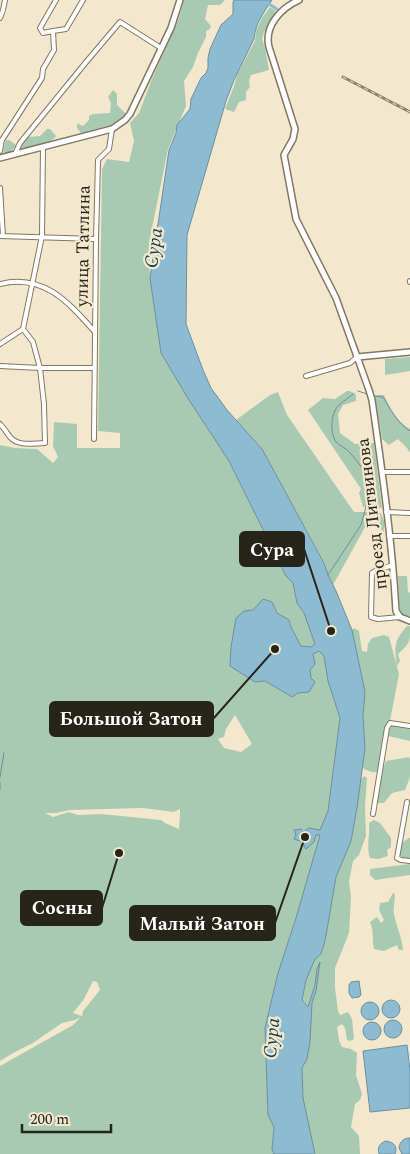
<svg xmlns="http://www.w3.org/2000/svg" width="410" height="1154" font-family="Spectral,serif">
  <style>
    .green { fill: #a9cab2; fill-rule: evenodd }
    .water { fill: #8dbcd2; stroke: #6e8e9b }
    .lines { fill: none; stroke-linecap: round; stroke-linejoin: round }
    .stream { stroke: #6e8e9b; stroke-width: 1 }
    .canal { stroke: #8dbcd2; stroke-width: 3 }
    .minor-casing { stroke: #827860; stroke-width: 6 }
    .secondary-casing { stroke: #827860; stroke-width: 8 }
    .minor { stroke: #fff; stroke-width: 4 }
    .secondary { stroke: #fff; stroke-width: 5 }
    .rail-casing { stroke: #898270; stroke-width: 3 }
    .rail { stroke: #f3e8cd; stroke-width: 1; stroke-dasharray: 4; stroke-linecap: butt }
    .labels { text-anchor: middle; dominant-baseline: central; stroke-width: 4.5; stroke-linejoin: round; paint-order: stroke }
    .street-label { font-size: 18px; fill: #27241a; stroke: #f3e8cd }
    .water-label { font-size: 19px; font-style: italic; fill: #133d4d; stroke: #f3e8cd }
    .leader { fill: none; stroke: #27241a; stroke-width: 2 }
    .callout-dot { fill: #27241a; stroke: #f3e8cd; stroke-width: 2 }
    .callout { fill: #27241a; stroke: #27241a; stroke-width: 2 }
    .callout-label { font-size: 19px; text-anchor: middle; font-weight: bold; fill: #fff }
  </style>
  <rect width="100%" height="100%" fill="#f3e8cd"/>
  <!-- green -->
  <path class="green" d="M184,0H225L220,5H208L205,19L211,26L209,30L206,31V37L198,53L193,67L184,81L186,106L168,149L149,243L150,278L161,353L189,400L229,461L286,576L293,583L297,603L304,613L315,644L311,647L301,646L291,626L289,620L277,613L272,602L253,610L244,611L265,681L292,697L298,693L309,692L315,682L311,678L310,670L313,653L319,651L324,656L328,681L340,718L328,811L320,831L309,828L303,832L295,831L320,835L296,918L278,973L265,1028L268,1115L274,1126L272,1150L274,1154H0V1066L73,1025L81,1017L75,1020L62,1023L33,1043L13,1053L0,1061V445L15,448L37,449L53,463L58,457L53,446L54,422L77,424V448H120V433L98,431L102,169L107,159L129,162L134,141L130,123L139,113L152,79L179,18ZM235,715L252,744L241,752L224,748L218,739L224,737L226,729ZM143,808L174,812L180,809V814L179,829L165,823L161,820L101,814L78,815L69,812L53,817L45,813H56L70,810ZM93,981L97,982L100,990L83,1011L82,1016L73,1013L84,999Z
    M270,7L275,10L276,15L268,25L264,32L262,39L265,48L269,70L251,75L249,81L250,87L246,92V100L239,102L234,112L225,109L234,86L237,75L255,41L256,31L262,18Z
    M113,90L117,94V105L127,115C116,127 96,131 81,133L77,128V123L83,126L89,120V116L93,114L110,113L111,103L108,97Z
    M47,129H50L56,136C51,144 31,147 22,150L20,148L27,137L40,136Z
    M6,140H9L16,145L11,152L5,153L3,150Z
    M410,357V371L385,375V359Z
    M347,391H350L356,395V401L343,405L338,414L340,433L355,444L374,443L382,508L363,507L359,493L361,489L308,410L323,398L335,399Z
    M278,392L287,415L354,512H380L384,521V532L371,519L364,529L333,585L328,575L324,562L262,449L236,420L270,395Z
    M375,395H384C390,408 397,422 410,429V453L407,448L398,439L389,445L382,439Z
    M398,576H407L408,593L410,592V619L400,613Z
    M407,626H410C410,643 410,643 398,654L400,661L397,666C394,648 394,640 407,626Z
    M354,628L359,631L362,651L367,652L368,644L372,638L384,635L389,637L399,674L390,721L386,728L382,755L378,772C373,773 366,771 362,767L365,748L363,716L365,692L352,630Z
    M390,725L410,728V741L388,736Z
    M409,757L410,759V777L405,790L392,793L384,803H378C376,789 381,774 386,761Z
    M364,776L367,778L365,806L366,836L359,855L353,861L349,882L351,897L349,933L335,968V988L338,1011L340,1015L348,1012L352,1019L354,1039L350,1041L347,1040L345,1028L342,1024L337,1027L339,1040L342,1047L351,1049L357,1053L356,1075L362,1094L360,1100L355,1104L351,1127L359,1136L360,1154H315L303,1098L302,1068L307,1059L312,1003L316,991L320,963L317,969L315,985L308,1007L302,1000L306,980L315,959L321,954L325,941L336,877L351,841L357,808L361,779Z
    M374,820L380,823L391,838V847L387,850L388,856L378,859L370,858C366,847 370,835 369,823Z
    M409,838H410V858H401L399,853L403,842Z
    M410,864V875L375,880L370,875V869Z
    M393,893L395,894C395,901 393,908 394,914C396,926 402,937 403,950H399L397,945L384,951L374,949C372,941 374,930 370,922L377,917L381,923L384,920L379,910L380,903L388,902Z"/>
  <!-- water -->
  <path class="water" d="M234,0H272C264,12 255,24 254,39L234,80L226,101L187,235L186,324L203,370L211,388L227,410L262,449L324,563L328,575L336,591L352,630L365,692L363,716L365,748L357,808L351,841L336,877L325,941L321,954L315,959L306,980L302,1000L308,1007L315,985L317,969L320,962L316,991L312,1003L310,1042L307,1059L302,1068L303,1098L315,1154H274L272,1150L274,1127L268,1115L265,1028L278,973L296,918L320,835H316L314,842L306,849L304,846L303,842L294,839L296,834L294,830L301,829L303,832L309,828L320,830L328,811L340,718L328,681L324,656L319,651L313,654L315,664L310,670L311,678L315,682L309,692L298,693L292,697L265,681L255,682L230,666L231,647L236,618L244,611L253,610L263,599L272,602L277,613L289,620L291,627L301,646L311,647L315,644L304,613L297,603L293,583L286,576L229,461L189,400L161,353L150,278L169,150L176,133L177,125L190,109L191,99L201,78L206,73L208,68V58L210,49L221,25L233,14V2Z
    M359,981L361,995L359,997L352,998L349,993V985L351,982Z
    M382 1009a9 9 0 1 1 18 0a9 9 0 1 1-18 0Z
    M361 1011a9 9 0 1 1 18 0a9 9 0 1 1-18 0Z
    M384 1029a9 9 0 1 1 18 0a9 9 0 1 1-18 0Z
    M363 1031a9 9 0 1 1 18 0a9 9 0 1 1-18 0Z
    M407,1045L410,1070V1108L370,1112L363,1051Z
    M410,1138V1154H402L399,1148C400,1141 404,1138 410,1138Z
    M386,1141C394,1142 398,1147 395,1154H379C377,1147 380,1143 386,1141Z"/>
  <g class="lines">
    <!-- stream -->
    <path class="stream" d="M358,391L367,394
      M373,396L383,397C391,410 397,423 410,431
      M328,575L361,525L367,503V488L369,480C363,469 356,458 346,449C343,447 339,445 336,442C330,433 330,414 339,405C343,401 349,398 354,393
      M0,777L4,753
      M0,782V790"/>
    <!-- canal -->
    <path class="canal" d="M269,4L277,9"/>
    <!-- minor casing -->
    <g class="minor-casing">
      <path id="minor" d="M0,18L3,10L5,0
        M53,31L43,33L40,28L56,0
        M0,151L2,140L42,78L43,69L54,50L53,31L66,29L83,0
        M15,154L20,143L87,61L120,22L161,48
        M0,188L3,236
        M0,236L96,239
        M410,281V282
        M0,284C44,273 69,303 95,332
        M0,344L23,329L42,236L43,147
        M0,366L40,368H95
        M306,376L350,363L357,357
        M0,424C4,428 7,433 10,437C19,447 33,443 45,443L44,404L40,368L33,342L23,329
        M94,439L96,239L98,160L109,149L112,129
        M382,472H410
        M386,512L410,513
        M389,536H410
        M393,565L377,570L372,573L371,617L378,619L400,617
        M407,802L397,858L401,860L410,861
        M373,814L387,728L390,723L410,726"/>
    </g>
    <!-- secondary casing -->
    <g class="secondary-casing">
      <path id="secondary" d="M299,0C281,8 264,26 269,47L295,129L293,139L284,155L296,219L336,298L369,390L372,400C382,470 392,540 396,611L400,617L410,621
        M0,158L112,129L125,120L130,114L171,28L180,0
        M357,357L410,352"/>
    </g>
    <!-- minor -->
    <use href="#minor" class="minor"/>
    <!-- secondary -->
    <use href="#secondary" class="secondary"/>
    <!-- rail casing -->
    <g class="rail-casing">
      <path id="rail" d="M343,77L410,112"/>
    </g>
    <!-- rail -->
    <use href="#rail" class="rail"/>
  </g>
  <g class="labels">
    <!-- street labels -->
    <g class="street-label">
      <text transform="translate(83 246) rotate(-89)">улица Татлина</text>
      <text transform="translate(372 514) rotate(-97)">проезд Литвинова</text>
    </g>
    <!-- water labels -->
    <g class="water-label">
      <text transform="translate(154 248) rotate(-82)">Сура</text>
      <text transform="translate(272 1038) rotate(-85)">Сура</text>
    </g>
  </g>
  <!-- callouts -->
  <path class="leader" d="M331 631L304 549M275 649L213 719M119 853L102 908M305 837L275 923"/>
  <g class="callout-dot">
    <circle cx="331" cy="631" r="5"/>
    <circle cx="275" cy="649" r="5"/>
    <circle cx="119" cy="853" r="5"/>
    <circle cx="305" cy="837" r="5"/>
  </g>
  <g class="callout">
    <rect x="240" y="532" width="64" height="34" rx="5"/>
    <rect x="50" y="702" width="163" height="34" rx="5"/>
    <rect x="21" y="891" width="81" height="34" rx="5"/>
    <rect x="130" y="906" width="145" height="34" rx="5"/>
  </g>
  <g class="callout-label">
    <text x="272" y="556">Сура</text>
    <text x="131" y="725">Большой Затон</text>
    <text x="62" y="914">Сосны</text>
    <text x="202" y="930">Малый Затон</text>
  </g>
  <!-- scale -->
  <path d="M22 1124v8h89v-8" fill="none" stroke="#27241a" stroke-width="2.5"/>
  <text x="30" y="1124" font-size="15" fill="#27241a" stroke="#f3e8cd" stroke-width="4" paint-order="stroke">200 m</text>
</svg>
